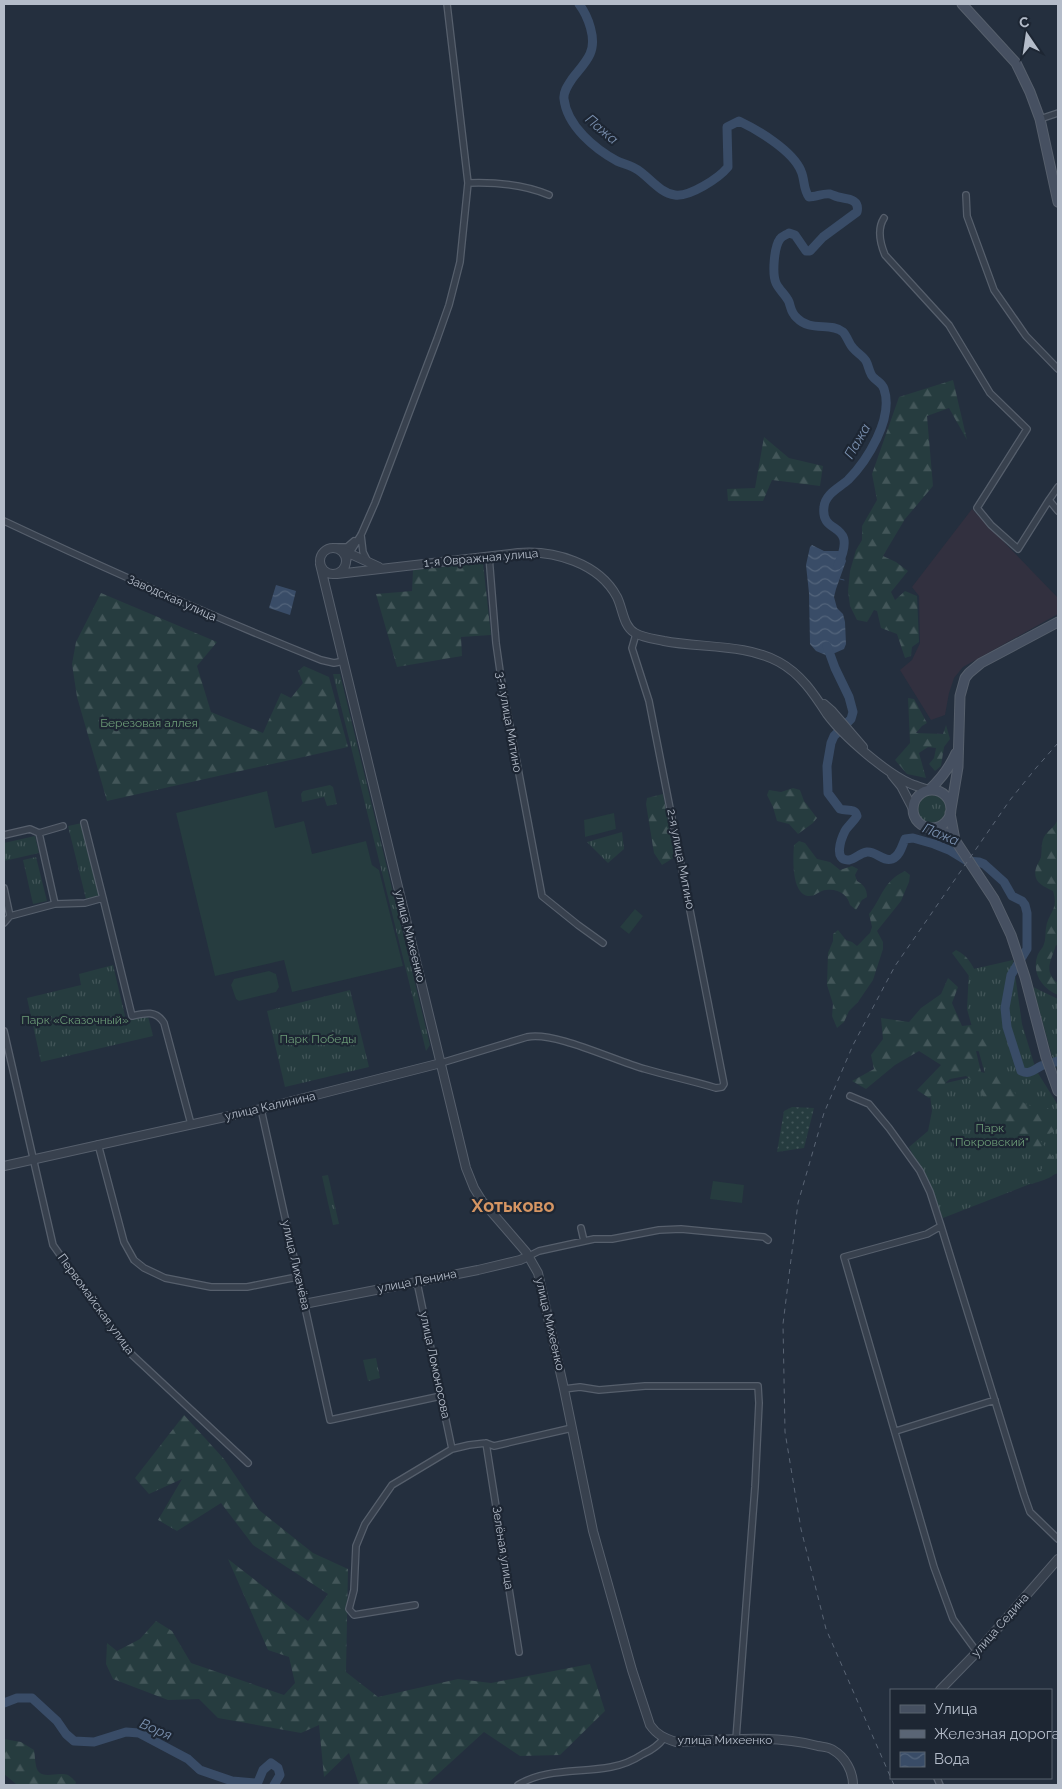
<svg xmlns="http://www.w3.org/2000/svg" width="1062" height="1789" font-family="Raleway,sans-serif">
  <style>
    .medical { fill: #32303f }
    .grass { fill: url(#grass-tufts) }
    .forest { fill: url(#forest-firs) }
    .garden { fill: url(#garden-dots) }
    .pitch { fill: #263c3f }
    .water { fill: url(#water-waves) }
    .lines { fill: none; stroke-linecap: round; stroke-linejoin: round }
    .stream { stroke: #394c67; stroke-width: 1 }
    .river { stroke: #394c67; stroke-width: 9 }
    .minor-casing { stroke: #565f6c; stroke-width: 8 }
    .tertiary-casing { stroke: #565f6c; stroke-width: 10 }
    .secondary-casing { stroke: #565f6c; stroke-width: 11 }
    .minor { stroke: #38414e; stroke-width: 5.5 }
    .tertiary { stroke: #38414e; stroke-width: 8 }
    .secondary { stroke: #465061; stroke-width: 9 }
    .rail { stroke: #5a6575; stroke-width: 1; stroke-dasharray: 5 5; stroke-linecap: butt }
    .labels { text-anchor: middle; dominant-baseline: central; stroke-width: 4.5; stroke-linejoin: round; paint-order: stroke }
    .street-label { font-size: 12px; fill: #b4bcc9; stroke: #1d2633 }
    .park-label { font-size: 12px; fill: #6b9a76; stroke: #1d2633 }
    .water-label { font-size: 14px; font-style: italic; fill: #7c92b1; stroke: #1d2633 }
    .district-label { font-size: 18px; font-weight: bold; fill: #d59563; stroke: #1d2633 }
  </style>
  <defs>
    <pattern id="grass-tufts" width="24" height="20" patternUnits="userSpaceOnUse" patternTransform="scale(1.25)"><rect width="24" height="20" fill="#263c3f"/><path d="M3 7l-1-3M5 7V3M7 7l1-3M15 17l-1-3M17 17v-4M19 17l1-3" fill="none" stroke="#435659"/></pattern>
    <pattern id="forest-firs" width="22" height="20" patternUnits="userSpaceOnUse" patternTransform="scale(1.25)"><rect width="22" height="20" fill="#263c3f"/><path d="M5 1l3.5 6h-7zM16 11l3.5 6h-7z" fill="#435659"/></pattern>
    <pattern id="garden-dots" width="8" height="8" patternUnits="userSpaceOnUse" patternTransform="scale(1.25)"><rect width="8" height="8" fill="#263c3f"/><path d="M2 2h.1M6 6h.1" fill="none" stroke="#435659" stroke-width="1.8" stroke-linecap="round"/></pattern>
    <pattern id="water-waves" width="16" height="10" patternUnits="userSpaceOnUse" patternTransform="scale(1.25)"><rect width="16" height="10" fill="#394c67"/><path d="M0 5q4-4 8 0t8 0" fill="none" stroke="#53647b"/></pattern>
  </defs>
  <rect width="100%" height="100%" fill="#242f3e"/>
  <!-- medical -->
  <path class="medical" d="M972,509L1058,598V614L963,667L954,678L949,693L945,715L931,720L900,670L912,660L920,643L919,596L912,587Z"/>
  <!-- grass -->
  <path class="grass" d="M333,674H340L430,1045L426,1051Z
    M330,785L333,787L337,804L327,806L324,797L302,802L301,794L303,791Z
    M918 809a14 14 0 1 1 28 0a14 14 0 1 1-28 0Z
    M82,823L100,896L86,899L68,826Z
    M622,832L624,849L608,863L587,842Z
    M35,836L39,853L4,861V843Z
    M36,857L47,901L33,904L23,860Z
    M1013,960L1022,1024L1036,1070L1058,1105V1173L943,1218L909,1147L928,1131L932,1111L929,1087L985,1074L967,1009L969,970Z
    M113,965L126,1020L148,1016L153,1036L41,1062L27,998L81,985L79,974Z
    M1033,987L1058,999V1071L1052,1056Z
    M350,990L369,1067L285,1087L267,1011Z
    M328,1175L339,1224L333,1225L322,1176Z
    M376,1358L380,1378L368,1381L363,1360Z"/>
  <!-- forest -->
  <path class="forest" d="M953,380L967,440L949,408L927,416L933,486L905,519L883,556L896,562L908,571L891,592L895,600L905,591L917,596L919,642L912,647L911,656L905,658L897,634L881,628L877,611L874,610L867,622L857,620L850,606L848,591L850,571L856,550L862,540V526L877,500L872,474L899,397Z
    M764,437L789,458L823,466L820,486L772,480L763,501H728L727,489L755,488Z
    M483,563L491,635L461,637L462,656L397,667L376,594L412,591L413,570Z
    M101,593L217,642L197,666L211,712L263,733L281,693L291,698L303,683L298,671L304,666L329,677L348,747L107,801L77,697L72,664L76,642Z
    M908,698L914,699L927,723L922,726L916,733L943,734L946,725L950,739L944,747L941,766L935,771L929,764L934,758L936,748L928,747L919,753L926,778L907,774L895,760L910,743Z
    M793,788L800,790L804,801L817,818L813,823L798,834L789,824L777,821L773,807L767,795L769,790L781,792Z
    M663,794L675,857L662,865L654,853L646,804L647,798Z
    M1057,821H1058V946L1056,945C1051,961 1043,971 1058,983V995C1041,988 1031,972 1038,954C1040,950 1043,948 1044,944C1046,939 1045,934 1046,928C1048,912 1059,911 1053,891C1043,886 1032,882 1036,868C1037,864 1040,861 1041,857C1042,850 1041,843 1044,837C1048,830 1054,828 1057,821Z
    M799,841L805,843L817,859L830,862L840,870L852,866L858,869L855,875L857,881C864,885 867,889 867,897L862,900L856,910L850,905C848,895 838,888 826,890C820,890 815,897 808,896C791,893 793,857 794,845Z
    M905,871L910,875L909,882L901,901L877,931L883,942V949L873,980L858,1002L849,1011L844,1022L837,1028L832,1016L833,1004L827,985L828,953L833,941V934L838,930L846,940L852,942L857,946C862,942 865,937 870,933L872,927L869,914C882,898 883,881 905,871Z
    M956,950C968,956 971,963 977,974L972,980L952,953Z
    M948,978L958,987L952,1003L962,1026L989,1023L994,1034L995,1046L987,1052L976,1051L981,1072L1005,1077C1021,1101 1018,1106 1048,1108L1057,1129L1040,1140L1058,1165C1058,1178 1042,1180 1032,1184L1026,1182L1027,1178L1043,1168L1037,1155L1022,1140L1007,1135L996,1126L977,1084L966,1076L950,1079L929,1098L917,1090L941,1065L919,1051L895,1065L866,1089L852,1081L874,1069L871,1055L883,1039L881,1018L909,1022L921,1008L941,994Z
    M184,1415L224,1459L259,1510L313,1553L348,1569L346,1672L378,1697L458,1679L491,1683L590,1664L605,1711L560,1755L520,1756L484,1732L426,1785H359L349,1753L324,1777L319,1725L301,1733L218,1718L199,1699L168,1700L113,1679L106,1664L107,1643L117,1651L140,1639L156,1621L172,1631L191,1663L284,1695L295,1683L289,1657L268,1650L228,1559L308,1621L328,1594L253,1545L221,1503L177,1531L158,1520L182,1479L149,1494L135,1478Z
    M4,1739L21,1742L34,1750C35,1756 35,1761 36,1766C39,1780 53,1773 63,1774C69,1774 72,1778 76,1782L75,1785H20L16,1784L4,1774Z"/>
  <!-- garden -->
  <path class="garden" d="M792,1107L814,1108L804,1148L777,1152L784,1111Z"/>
  <!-- pitch -->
  <path class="pitch" d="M267,791L275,828L304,821L312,854L366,841L372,865L379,870L403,966L292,992L284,960L215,976L176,813Z
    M614,813L616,829L585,837L584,820Z
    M635,909L643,916L629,934L620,927Z
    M269,971L276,974L279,987L276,992L239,1001L236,999L231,985L234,979Z
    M713,1181L744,1185L742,1203L710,1199Z"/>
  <!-- water -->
  <path class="water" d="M812,545L824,551H839L845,558L846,561L836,589L834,597L837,608L843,614L845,622L846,644L844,649L828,656L816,651L810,644L809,593L806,565L810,547Z
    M276,585L296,591L290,615L269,608Z"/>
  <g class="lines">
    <!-- stream -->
    <path class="stream" d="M840,579L844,580"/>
    <!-- river -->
    <path class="river" d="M579,4C588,16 597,39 590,54C586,63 578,71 572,79C568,85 563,92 564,99C567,126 595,149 617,161C624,164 632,166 638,170C650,178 660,193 675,195C690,197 719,178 728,167L727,127L739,121C758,130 793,151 801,171C805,180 803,189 809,197C816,197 823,193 830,194C833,195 835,196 838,197C848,199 860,199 857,212L823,237L810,251H806L795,235L789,233C786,235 782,236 780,239C774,247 772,274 776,283C779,290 786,295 789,302C791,308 791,313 797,318C810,332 831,322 843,332C847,336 849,344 853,348C857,353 863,356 866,361C869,366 869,374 874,378C878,382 882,383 884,389C894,418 867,461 848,480C839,488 825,494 824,507C820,537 859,519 838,565
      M827,646L835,668L849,697L853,712L851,719L834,736L831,743L827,766L828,793L840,809C847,811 855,808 857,816C854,821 848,826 845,831C841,839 833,861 849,860C855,859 860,853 867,852C876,851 883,862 892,859C900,856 902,846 905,839L913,838L934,844L949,850L967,861L979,862L984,864L1004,882L1012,896L1022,901L1025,905L1027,913V949L1011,975L1005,1008L1007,1027L1021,1071C1030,1075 1033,1070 1041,1066C1046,1064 1053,1063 1058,1061
      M4,1703L17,1698H32L57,1721L66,1734L74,1741L94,1742L126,1732L139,1733L188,1759L200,1770L232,1781L255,1783L258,1782L263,1770L271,1763L278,1768L280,1775L274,1785"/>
    <!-- minor casing -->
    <g class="minor-casing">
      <path id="minor" d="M1040,119L1058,113
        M468,183C495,182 523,184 549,195
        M966,195L967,216L994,290L1026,336L1058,369
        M884,218C877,229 880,243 885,255L949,325L990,393L1027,429L977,508L991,525L1018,549L1049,500
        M1058,487L1049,500L1058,511
        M4,521C108,570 214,617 321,660L334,663L344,661
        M361,535L363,552L368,562
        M335,547H347L354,541
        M489,556L496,643L501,678L542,896L578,925L603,943
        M347,562L349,554L361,535L375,503L437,339L449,305L460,262L468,183L447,4
        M84,823L103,898
        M39,833L63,826
        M4,835L30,829L39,833L55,904
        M4,888L10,916L4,923
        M10,916L55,904L85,903L103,898L132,1016C145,1013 156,1010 164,1023L191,1124
        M4,1031L53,1245L128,1351L248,1463
        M441,1063L527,1037C555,1031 615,1061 645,1069C669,1076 693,1081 716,1088L722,1087L724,1084L649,701L632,648L636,634
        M850,1096L869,1104L889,1128L920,1171L930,1192L941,1226L1024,1495L1030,1512L1058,1539
        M261,1109L330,1420L441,1396
        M98,1144L124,1242L134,1260L144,1268L165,1278L211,1287H247L297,1277
        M941,1226L927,1234L844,1257L934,1567L953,1619L977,1652
        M581,1228L584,1241
        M529,1256L539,1251L594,1239H612L659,1230L681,1229L764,1237L768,1240
        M417,1282L452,1449
        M564,1389L580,1387L599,1390L645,1386H758L759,1403L755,1487L736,1739
        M896,1431L995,1400
        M486,1443L519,1652
        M415,1605L354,1615L349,1609L354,1590L356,1546L365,1524L392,1485L452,1449L469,1445L486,1443L494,1446L572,1428
        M937,1778L940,1785
        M518,1785C545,1768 581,1773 611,1767C622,1765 634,1760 643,1754C652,1750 658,1746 664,1738"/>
    </g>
    <!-- tertiary casing -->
    <g class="tertiary-casing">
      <path id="tertiary" d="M320 561a13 13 0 1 1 26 0a13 13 0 1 1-26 0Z
        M344,551L379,567
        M320,564L466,1168L474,1188L482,1201L526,1252L538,1273L564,1389L593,1531L632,1670L650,1725C657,1735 664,1738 676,1742C723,1740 772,1734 818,1746C823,1747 829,1747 833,1750C845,1757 853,1771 853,1785
        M337,574L518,553C554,550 599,563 617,597C623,609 623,626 635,633C644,638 655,639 664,641C700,648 747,644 779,662C801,674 814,694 827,714C843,736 886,773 911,784C916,786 923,788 929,790
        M824,704L832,711L863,747
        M892,775L901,786L912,807
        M4,1166L261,1109L441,1063
        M304,1304L478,1270L520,1260L529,1256
        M940,1690L977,1652L1058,1559"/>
    </g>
    <!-- secondary casing -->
    <g class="secondary-casing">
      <path id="secondary" d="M962,4L1016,63L1030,92L1040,119L1058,202
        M913 809a19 19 0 1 1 38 0a19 19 0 1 1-38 0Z
        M929,790C941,779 949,769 956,753
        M951,809L958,767L960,696L965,678L969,673L981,663L1058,622
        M950,813L955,840L994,899L1011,935L1025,977L1046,1057L1058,1091
        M931,828L946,833L955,840"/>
    </g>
    <!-- minor -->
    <use href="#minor" class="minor"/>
    <!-- tertiary -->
    <use href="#tertiary" class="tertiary"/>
    <!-- secondary -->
    <use href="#secondary" class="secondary"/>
    <!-- rail -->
    <path class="rail" d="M894,1785L826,1629L801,1529L785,1432L783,1324L798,1203L824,1113L853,1045L895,966L1010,800L1036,768L1058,743"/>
  </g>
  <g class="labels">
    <!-- street labels -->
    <g class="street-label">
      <text transform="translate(481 558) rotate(-5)">1-я Овражная улица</text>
      <text transform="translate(172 598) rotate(24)">Заводская улица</text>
      <text transform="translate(509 722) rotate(80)">3-я улица Митино</text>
      <text transform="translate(681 859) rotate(79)">2-я улица Митино</text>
      <text transform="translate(410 936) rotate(76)">улица Михеенко</text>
      <text transform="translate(270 1106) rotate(-13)">улица Калинина</text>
      <text transform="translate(296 1265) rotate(77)">улица Лихачёва</text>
      <text transform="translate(417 1281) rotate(-11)">улица Ленина</text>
      <text transform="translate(96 1304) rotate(54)">Первомайская улица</text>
      <text transform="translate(550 1324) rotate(77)">улица Михеенко</text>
      <text transform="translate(435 1365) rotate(78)">улица Ломоносова</text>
      <text transform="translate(503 1548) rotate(81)">Зелёная улица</text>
      <text transform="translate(1000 1625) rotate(-49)">улица Седина</text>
      <text x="725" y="1740">улица Михеенко</text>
    </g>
    <!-- park labels -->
    <g class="park-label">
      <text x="149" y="723">Березовая аллея</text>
      <text x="75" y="1020">Парк «Сказочный»</text>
      <text x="318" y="1039">Парк Победы</text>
      <text x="990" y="1128">Парк<tspan x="990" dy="14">"Покровский"</tspan></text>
    </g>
    <!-- water labels -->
    <g class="water-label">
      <text transform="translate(602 129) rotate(40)">Пажа</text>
      <text transform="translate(857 441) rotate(-60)">Пажа</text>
      <text transform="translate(941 834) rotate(22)">Пажа</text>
      <text transform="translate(156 1729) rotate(23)">Воря</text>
    </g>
    <!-- district labels -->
    <g class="district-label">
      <text x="513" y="1205">Хотьково</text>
    </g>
  </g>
  <!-- border -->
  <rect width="1062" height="1789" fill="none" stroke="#b4bcc9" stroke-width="10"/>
  <!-- legend -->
  <rect x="890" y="1689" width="162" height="90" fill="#1d2633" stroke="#59626f"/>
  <rect x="900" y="1705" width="25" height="8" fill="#465061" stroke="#59626f"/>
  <text x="934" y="1714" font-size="15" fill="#b4bcc9">Улица</text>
  <rect x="900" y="1730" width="25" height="8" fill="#5a6575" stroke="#59626f"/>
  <text x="934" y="1739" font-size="15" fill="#b4bcc9">Железная дорога</text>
  <rect x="900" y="1752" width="25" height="15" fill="url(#water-waves)" stroke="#59626f"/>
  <text x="934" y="1764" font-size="15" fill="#b4bcc9">Вода</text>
  <!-- north arrow -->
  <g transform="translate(1027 35) rotate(347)" stroke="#1d2633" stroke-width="4" paint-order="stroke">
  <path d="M0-4L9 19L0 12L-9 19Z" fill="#b4bcc9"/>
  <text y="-8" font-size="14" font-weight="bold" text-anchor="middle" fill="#b4bcc9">С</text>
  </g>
</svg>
